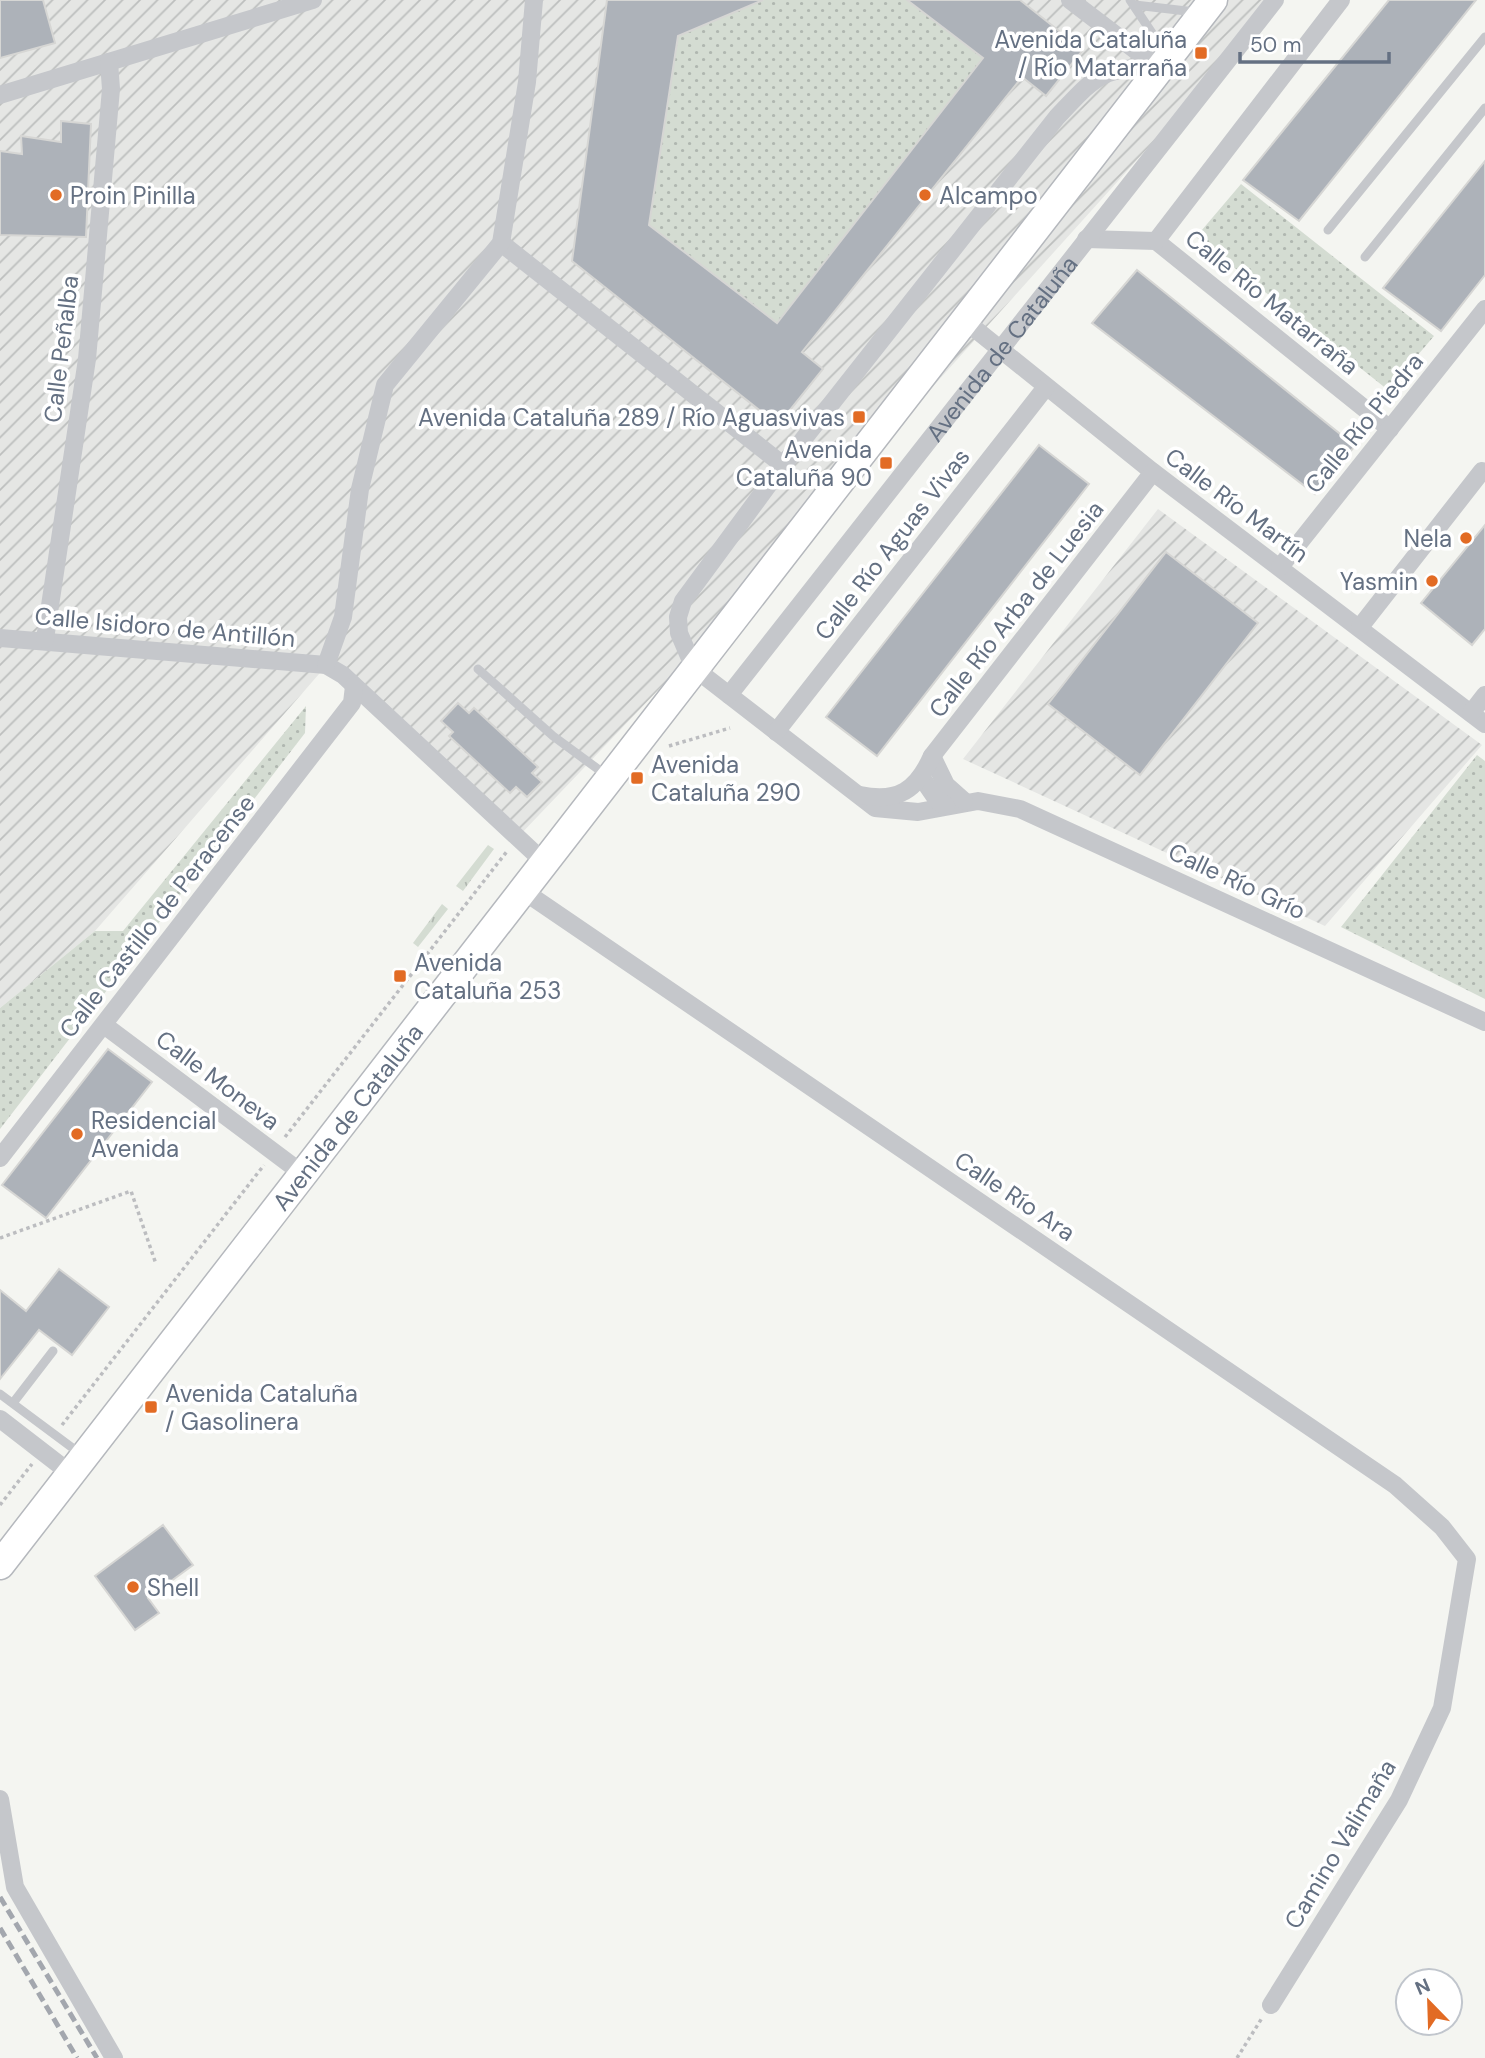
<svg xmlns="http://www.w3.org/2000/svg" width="1485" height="2058" font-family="'DM Sans',sans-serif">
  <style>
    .industrial { fill: url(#industrial-furrows) }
    .grass { fill: url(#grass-tufts) }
    .park { fill: url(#park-dots) }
    .building { fill: #adb2b9; stroke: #d6d6d4; stroke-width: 2 }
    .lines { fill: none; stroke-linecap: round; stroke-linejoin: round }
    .primary-casing { stroke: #b5b8bd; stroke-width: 31 }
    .path { stroke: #bcbdc0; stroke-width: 3.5; stroke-dasharray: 3.5 3.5; stroke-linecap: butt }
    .service { stroke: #c5c7cb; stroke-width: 9 }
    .minor { stroke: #c5c7cb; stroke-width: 18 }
    .primary { stroke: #fff; stroke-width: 28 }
    .rail { stroke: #a3a7ae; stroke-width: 5; stroke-dasharray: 10 5; stroke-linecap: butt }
    .poi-dot { fill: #e26b24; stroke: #fff; stroke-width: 2.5 }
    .labels { text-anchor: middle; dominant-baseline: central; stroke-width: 7; stroke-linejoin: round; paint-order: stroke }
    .poi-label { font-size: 24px; fill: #647082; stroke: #fff; text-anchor: start }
    .street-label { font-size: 24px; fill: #647082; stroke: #fff }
  </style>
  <defs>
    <pattern id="industrial-furrows" width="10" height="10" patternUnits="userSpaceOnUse" patternTransform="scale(1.75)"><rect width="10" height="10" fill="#e5e6e4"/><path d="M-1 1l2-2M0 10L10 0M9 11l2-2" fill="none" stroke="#bdbfbe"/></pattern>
    <pattern id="grass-tufts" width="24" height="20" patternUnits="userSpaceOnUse" patternTransform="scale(1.75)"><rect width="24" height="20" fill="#d4dcd2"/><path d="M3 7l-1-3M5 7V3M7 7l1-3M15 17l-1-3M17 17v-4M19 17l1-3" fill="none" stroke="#b0b7b0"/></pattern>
    <pattern id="park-dots" width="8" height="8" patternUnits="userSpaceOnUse" patternTransform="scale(1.75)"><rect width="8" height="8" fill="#d4dcd2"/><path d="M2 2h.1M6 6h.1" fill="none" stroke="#b0b7b0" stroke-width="1.8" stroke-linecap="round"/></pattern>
  </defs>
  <rect width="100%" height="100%" fill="#f4f5f1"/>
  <!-- industrial -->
  <path class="industrial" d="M0,0H1281L683,664L518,837L326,666L95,931L0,1008Z
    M1158,509L1482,745L1325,926L963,759Z"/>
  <!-- grass -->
  <path class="grass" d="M488,845L494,849L463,891L456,886Z
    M442,904L448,909L418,947L413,943Z"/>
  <!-- park -->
  <path class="park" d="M764,0H907L983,58L777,323L649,225L678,36Z
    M1241,184L1434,336L1388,390L1196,237Z
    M306,706L305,733L0,1129V1008L95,931H123Z
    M1477,755L1485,761V999L1341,927Z"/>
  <!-- building -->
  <path class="building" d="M0,0H43L55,43L0,58Z
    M607,0H763L678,36L649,225L777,323L983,58L907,0H1020L1083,50L1046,96L1022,77L802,352L823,369L778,425L572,261Z
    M1389,0H1476L1299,221L1243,180Z
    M61,121L91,124L86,237L0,235V151L22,154L21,136L61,142Z
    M1485,161V275L1441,331L1383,288Z
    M1137,270L1355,446L1315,494L1092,323Z
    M1039,445L1089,484L877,756L826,717Z
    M1485,525V629L1472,645L1421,603Z
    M1166,552L1258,623L1140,775L1048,704Z
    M458,703L469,713L474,708L538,767L532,773L542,782L527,797L516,787L510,793L449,736L453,732L441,721Z
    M108,1049L152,1082L46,1218L2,1185Z
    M59,1269L109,1307L72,1355L39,1330L0,1379V1290L26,1311Z
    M163,1525L193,1565L148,1598L159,1613L135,1630L95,1576Z"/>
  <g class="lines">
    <!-- primary casing -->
    <g class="primary-casing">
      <g id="primary">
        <path id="s2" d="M0,1565L1213,0"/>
      </g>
    </g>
    <!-- path -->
    <path class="path" d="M669,746L730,728
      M285,1137L508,850
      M0,1238L131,1191L156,1264
      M62,1425L264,1165
      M0,1505L32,1464
      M1237,2058L1262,2018"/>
    <!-- service -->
    <path class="service" d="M1130,0L1166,54
      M1135,5L1195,12
      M1328,230L1485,37
      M1365,257L1485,108
      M478,669L553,736L606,775
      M0,1394L82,1455
      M13,1403L53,1351"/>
    <!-- minor -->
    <g class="minor">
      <path d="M1070,0L1159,68"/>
      <path d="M1159,68C1101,66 1095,77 1057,117L783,465L683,601L678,617L679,633L694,668L875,808L918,812L978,801L1020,809L1485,1022"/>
      <path d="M0,95L313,0"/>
      <path d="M1086,239L1156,241L1390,429"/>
      <path d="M1156,241L1341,0"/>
      <path d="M501,243L783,465"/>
      <path d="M964,320L1153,472L1485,724"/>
      <path d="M1280,567L1485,309"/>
      <path d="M1360,627L1482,471"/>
      <path d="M0,638L326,665L343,675L544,862"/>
      <path d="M45,639L87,359L111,89L109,62"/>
      <path d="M326,665L343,617L360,489L385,385L501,243L527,82L534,0"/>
      <path id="s1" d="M729,695L1275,0"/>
      <path d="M1471,713L1485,695"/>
      <path d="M776,732L1046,387"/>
      <path d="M932,756L946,785L964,801"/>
      <path d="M922,778L937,800L946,806"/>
      <path d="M860,795C898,803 917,790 932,756L1153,472"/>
      <path d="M522,890L1395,1485L1442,1527L1467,1559L1442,1708L1399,1800L1271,2005"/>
      <path d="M104,1025L303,1174"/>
      <path d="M0,1158L352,703L354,686"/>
      <path d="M0,1419L70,1473"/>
      <path d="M0,1799L15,1887L114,2058"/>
    </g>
    <!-- primary -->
    <use href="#primary" class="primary"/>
    <!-- rail -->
    <path class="rail" d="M0,1897L97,2058
      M0,1928L77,2058"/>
  </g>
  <!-- markers -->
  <g class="poi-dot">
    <rect x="1194" y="46" width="14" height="14" rx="3.5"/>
    <circle cx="56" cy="195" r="7"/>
    <circle cx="925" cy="195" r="7"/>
    <rect x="852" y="410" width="14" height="14" rx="3.5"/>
    <rect x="879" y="456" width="14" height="14" rx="3.5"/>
    <circle cx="1466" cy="538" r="7"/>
    <circle cx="1432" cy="581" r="7"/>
    <rect x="630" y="771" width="14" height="14" rx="3.5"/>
    <rect x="393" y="969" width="14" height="14" rx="3.5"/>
    <circle cx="77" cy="1134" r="7"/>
    <rect x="144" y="1400" width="14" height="14" rx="3.5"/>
    <circle cx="133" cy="1587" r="7"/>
  </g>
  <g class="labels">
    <!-- poi labels -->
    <g class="poi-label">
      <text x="1187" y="39" text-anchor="end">Avenida Cataluña<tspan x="1187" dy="28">/ Río Matarraña</tspan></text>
      <text x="70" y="195">Proin Pinilla</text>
      <text x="939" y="195">Alcampo</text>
      <text x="845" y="417" text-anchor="end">Avenida Cataluña 289 / Río Aguasvivas</text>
      <text x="872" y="449" text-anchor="end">Avenida<tspan x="872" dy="28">Cataluña 90</tspan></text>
      <text x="1452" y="538" text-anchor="end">Nela</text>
      <text x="1418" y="581" text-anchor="end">Yasmin</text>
      <text x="651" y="764">Avenida<tspan x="651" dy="28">Cataluña 290</tspan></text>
      <text x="414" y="962">Avenida<tspan x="414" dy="28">Cataluña 253</tspan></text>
      <text x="91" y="1120">Residencial<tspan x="91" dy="28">Avenida</tspan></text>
      <text x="165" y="1393">Avenida Cataluña<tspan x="165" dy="28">/ Gasolinera</tspan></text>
      <text x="147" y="1587">Shell</text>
    </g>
    <!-- street labels -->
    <g class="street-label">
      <text transform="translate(1272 302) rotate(39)">Calle Río Matarraña</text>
      <text stroke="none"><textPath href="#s1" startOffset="441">Avenida de Cataluña</textPath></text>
      <text transform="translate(61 349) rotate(-83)">Calle Peñalba</text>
      <text transform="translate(1364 423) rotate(-51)">Calle Río Piedra</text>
      <text transform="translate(1237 505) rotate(37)">Calle Río Martín</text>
      <text transform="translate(892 544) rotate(-52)">Calle Río Aguas Vivas</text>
      <text transform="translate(1016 609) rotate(-52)">Calle Río Arba de Luesia</text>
      <text transform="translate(165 627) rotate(5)">Calle Isidoro de Antillón</text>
      <text transform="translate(1237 881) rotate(25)">Calle Río Grío</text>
      <text transform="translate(157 916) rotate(-52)">Calle Castillo de Peracense</text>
      <text transform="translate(218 1080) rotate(37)">Calle Moneva</text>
      <text stroke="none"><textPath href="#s2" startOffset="567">Avenida de Cataluña</textPath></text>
      <text transform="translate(1015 1196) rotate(34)">Calle Río Ara</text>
      <text transform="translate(1340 1844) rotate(-59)">Camino Valimaña</text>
    </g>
  </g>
  <!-- north arrow -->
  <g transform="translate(1429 2002) rotate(337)"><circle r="33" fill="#ffffff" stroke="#c1c6cd" stroke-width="2"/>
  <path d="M0-5L12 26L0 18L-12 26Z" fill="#e26b24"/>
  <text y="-10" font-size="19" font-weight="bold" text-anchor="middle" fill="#647082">N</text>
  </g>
  <!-- scale -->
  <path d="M1240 52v10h149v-10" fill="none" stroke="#647082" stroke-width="3.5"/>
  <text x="1250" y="52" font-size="21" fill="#647082" stroke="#ffffff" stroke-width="5" paint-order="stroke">50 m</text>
</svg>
